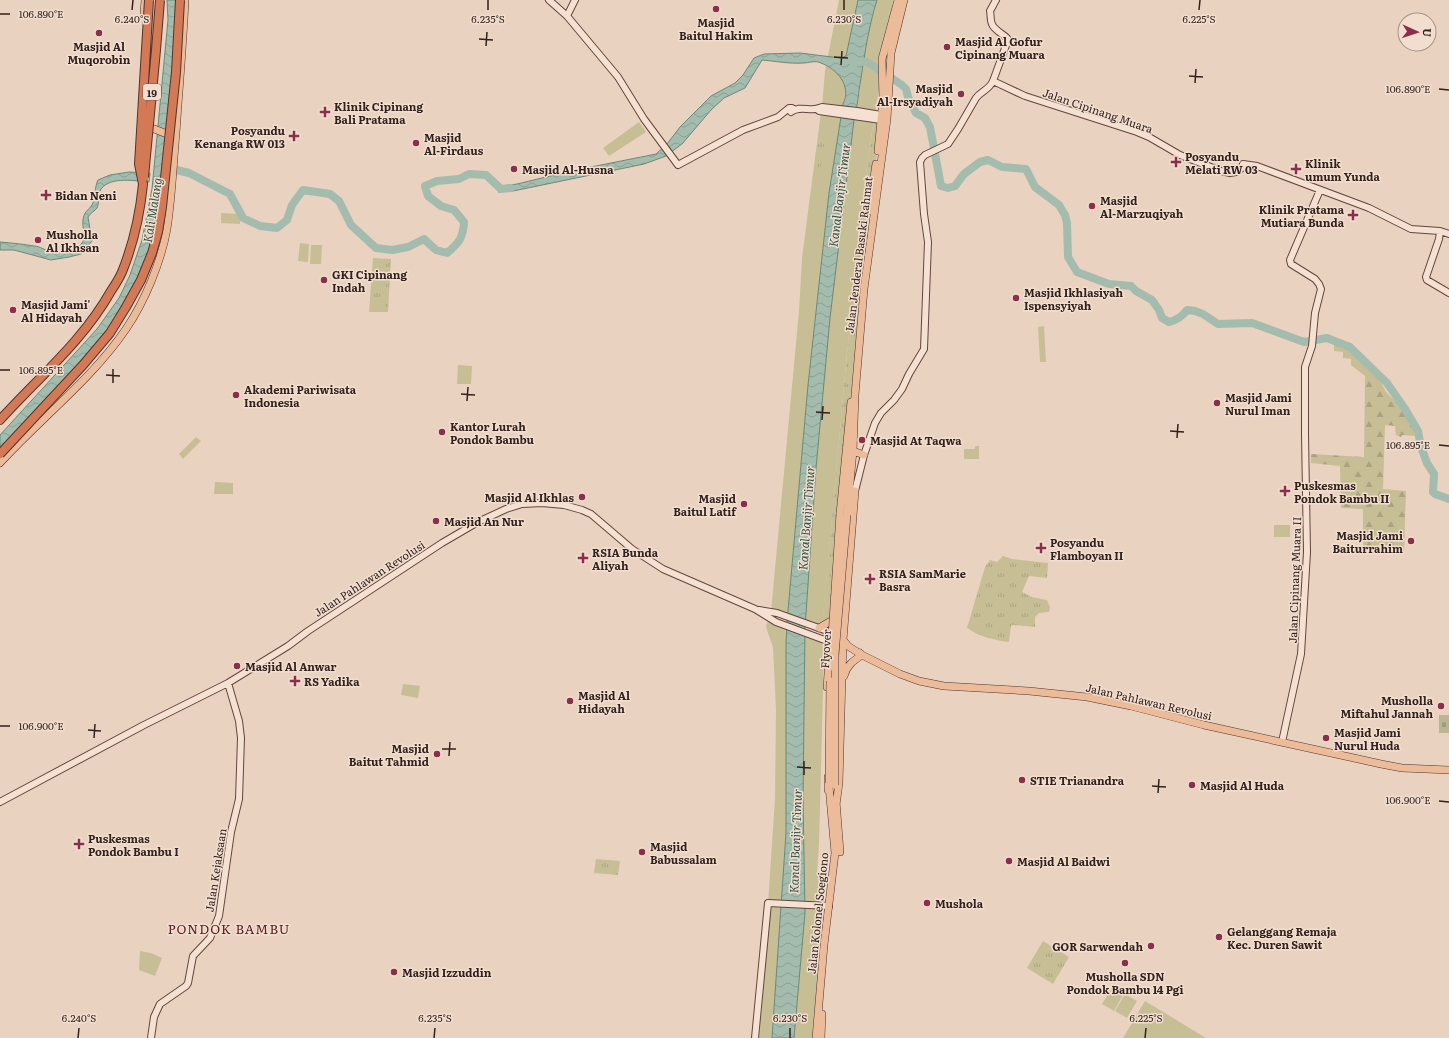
<svg xmlns="http://www.w3.org/2000/svg" width="1449" height="1038" font-family="Literata,serif">
  <style>
    .grass { fill: #c7be95 }
    .forest { fill: url(#forest-firs) }
    .cemetery { fill: url(#cemetery-stones) }
    .park { fill: url(#park-tufts) }
    .water { fill: url(#water-waves); stroke: #6b8979 }
    .lines { fill: none; stroke-linecap: round; stroke-linejoin: round }
    .river { stroke: #a3bcad; stroke-width: 8 }
    .secondary-casing { stroke: #63453d; stroke-width: 8 }
    .primary-casing { stroke: #4f342e; stroke-width: 8 }
    .highway-casing { stroke: #4f342e; stroke-width: 10 }
    .secondary { stroke: #f5e1d2; stroke-width: 6 }
    .primary { stroke: #ebbb9a; stroke-width: 7 }
    .highway { stroke: #d47956; stroke-width: 8 }
    .primary-bridge-casing { stroke: #4f342e; stroke-width: 8; stroke-linecap: butt }
    .highway-bridge-casing { stroke: #4f342e; stroke-width: 10; stroke-linecap: butt }
    .primary-bridge { stroke: #ebbb9a; stroke-width: 7 }
    .highway-bridge { stroke: #d47956; stroke-width: 8 }
    .ticks { fill: none; stroke: #32211d; stroke-width: 1.5 }
    .poi-dot { fill: #8b2e4a; stroke: #f2decf; stroke-width: 1.5 }
    .labels { text-anchor: middle; dominant-baseline: central; stroke-width: 3; stroke-linejoin: round; paint-order: stroke }
    .shield { fill: #f2decf; stroke: #6c5a52; stroke-width: 1 }
    .shield-label { font-size: 10px; font-weight: bold; fill: #32211d }
    .poi-label { font-size: 11px; font-weight: bold; fill: #32211d; stroke: #f2decf; text-anchor: start }
    .street-label { font-size: 11px; fill: #32211d; stroke: #f2decf }
    .water-label { font-size: 12px; font-style: italic; fill: #2d5144; stroke: #f2decf }
    .quarter-label { font-size: 13px; letter-spacing: 1px; fill: #5b2024; stroke: #f2decf }
    .ticks-label { font-size: 10px; text-anchor: middle; fill: #32211d; stroke: #f2decf; stroke-width: 3; stroke-linejoin: round; paint-order: stroke }
  </style>
  <defs>
    <pattern id="forest-firs" width="22" height="20" patternUnits="userSpaceOnUse"><rect width="22" height="20" fill="#c7be95"/><path d="M5 1l3.5 6h-7zM16 11l3.5 6h-7z" fill="#aba380"/></pattern>
    <pattern id="cemetery-stones" width="16" height="16" patternUnits="userSpaceOnUse"><rect width="16" height="16" fill="#bcb594"/><path d="M2 7V4a2 2 0 0 1 4 0v3zM10 15v-3a2 2 0 0 1 4 0v3z" fill="#a29b7f"/></pattern>
    <pattern id="park-tufts" width="24" height="20" patternUnits="userSpaceOnUse"><rect width="24" height="20" fill="#c7be95"/><path d="M3 7l-1-3M5 7V3M7 7l1-3M15 17l-1-3M17 17v-4M19 17l1-3" fill="none" stroke="#aba380"/></pattern>
    <pattern id="water-waves" width="16" height="10" patternUnits="userSpaceOnUse"><rect width="16" height="10" fill="#a3bcad"/><path d="M0 5q4-4 8 0t8 0" fill="none" stroke="#8da194"/></pattern>
  </defs>
  <rect width="100%" height="100%" fill="#ead2c0"/>
  <!-- grass -->
  <path class="grass" d="M839,0H858L846,56L840,58L837,56L830,68C850,79 845,91 843,109L822,107L825,71Z
    M877,0H893L875,114L857,111L865,49L873,9Z
    M821,112L874,119L862,201L846,363L822,629L771,612L799,311L802,258Z
    M639,122L646,132L609,156L603,148Z
    M221,213L240,214V224L221,223Z
    M300,243L309,244L308,262L298,261Z
    M311,245H322L321,264H310Z
    M1044,326L1046,362H1040L1038,327Z
    M458,365L472,366L471,384H457Z
    M196,437L201,441L183,459L179,454Z
    M975,446H979V459H964V449H975Z
    M215,482L233,483V494H214Z
    M1274,525H1290V537H1274Z
    M769,618L821,639L824,653L819,844L817,872L821,895L820,905L829,906L816,1038H755L768,903L775,799L776,710L773,647L768,633L766,626Z
    M403,684L420,686L418,698L401,695Z
    M140,951L151,953L162,958L155,976L139,970Z
    M1113,986L1124,993L1114,1011L1102,1004Z
    M1125,994L1137,1001L1127,1018L1115,1011Z
    M1145,1001L1206,1038H1123Z"/>
  <!-- forest -->
  <path class="forest" d="M1334,344L1349,348L1377,374L1386,392L1400,406L1415,429V436L1402,435L1401,437L1396,435L1395,426L1385,425L1383,489L1406,491L1404,554H1363V509L1341,508L1340,466L1311,463V454L1364,457L1365,376L1351,365V359L1343,358V352L1334,351Z"/>
  <!-- cemetery -->
  <path class="cemetery" d="M1439,715H1449V733H1439Z"/>
  <!-- park -->
  <path class="park" d="M874,119L881,120L860,293L852,389L831,621L822,626L855,266L862,202Z
    M820,128L826,129L819,184H812Z
    M373,258L391,259L388,312H369Z
    M1003,556L1012,559L1048,563L1047,578L1029,576L1022,592L1032,597L1047,600L1050,607L1049,612L1039,613L1035,617V627L1013,625L1011,626L1009,642C994,640 980,637 967,628L985,567L990,560L997,562Z
    M596,859L620,861L618,875L594,873Z
    M1043,941L1069,957L1053,984L1027,968Z"/>
  <!-- water -->
  <path class="water" d="M167,0H176L174,76L158,213L151,247L132,293L105,336L0,451V435L97,329L119,298L130,275L142,240L152,189L168,20Z
    M858,0H877C869,25 865,52 861,78C858,93 858,107 854,120L830,318L816,468L805,628L803,799L805,913L794,1038H772L786,833V644L787,622L808,385L829,193L843,104C852,86 837,69 821,63C815,60 809,63 803,63C789,64 775,61 762,60L745,88L724,98L711,110L682,144L666,156L644,164L513,191L498,192L502,186L517,184L571,171L656,154L667,144L680,127L711,96L735,83L743,75L754,58L764,54L800,53L840,58L846,56Z
    M129,172L150,173L149,182C135,181 111,176 101,189C97,195 100,202 97,208C95,211 90,213 88,217L92,241L81,254L69,257L51,260L14,250H0V242C11,243 23,244 34,246C40,246 46,251 51,252C61,254 81,250 84,239C85,233 82,226 83,220C84,211 88,211 92,205C96,198 94,188 98,180L110,175Z"/>
  <g class="lines">
    <!-- river -->
    <path class="river" d="M853,62H867L902,85L906,89L908,97L916,113L925,118L930,127L941,186L948,188L955,186L964,174L980,162L988,160L1002,167L1026,169L1035,187L1059,205L1065,215L1067,223L1068,257L1077,272L1109,284L1131,286L1136,291L1152,300L1159,310L1162,318L1169,322C1177,320 1182,317 1187,310L1195,311L1203,314L1218,324L1252,323L1304,342L1327,338L1350,347L1387,383L1405,409L1418,431L1421,447L1427,463L1434,474L1433,492L1435,494L1449,499
      M168,168L189,173L230,194L243,218L260,226L277,228L287,220L292,205L303,190L330,194L339,201L351,225L376,248L392,250L408,247L424,239L436,250L447,253C459,243 463,238 464,222L454,210L441,206L428,196L425,186L437,181L459,179L469,174L486,175L501,189L511,188"/>
    <!-- secondary casing -->
    <g class="secondary-casing">
      <path id="secondary" d="M549,0L567,16L618,77L644,119L678,165L743,130L778,117L789,108H792L793,109
        M567,16L575,0
        M993,81L1025,96L1137,132L1149,137L1180,155L1221,171L1230,173L1236,172L1242,168L1243,164L1257,166L1369,208L1411,229L1440,231L1449,234
        M817,109L819,111L881,120
        M791,112C798,106 807,110 815,109C818,108 820,108 822,107L857,111L881,115
        M1440,231L1439,239L1426,277L1427,280L1449,293
        M855,491L864,455L875,423L881,413L894,400L902,389L909,374L924,349L928,242L924,214L920,162L922,158L925,155L948,144L958,129L976,98C981,91 989,90 993,81L1008,40L1007,38C1003,34 994,30 992,24C990,20 991,15 990,11L996,0
        M759,610L777,613L830,632
        M1282,742L1301,654L1307,552L1305,434V367L1312,346L1315,313L1321,289L1319,284L1315,279L1291,264L1290,260L1320,190
        M0,802L144,725L228,683L288,646L308,631L442,543L478,522L506,509L522,504L542,503L564,505L582,510L591,514L632,549L663,569L755,609L776,622L830,642
        M151,1038L154,1017L160,1004L186,986L188,983L193,956L210,938L219,916L231,832L239,799L241,738L239,721L228,683
        M755,1038L768,903L829,906"/>
    </g>
    <!-- primary casing -->
    <g class="primary-casing">
      <path id="primary" d="M144,13L145,0
        M144,125L172,136
        M878,151L883,100L882,59L898,0
        M869,211L876,164
        M853,451L864,455
        M0,463C41,418 92,379 126,329C145,301 161,262 167,229C172,197 173,165 176,133C179,88 183,45 185,0
        M840,514L851,402
        M847,515L853,451L855,395L864,289L887,119L891,53L904,0
        M819,628L831,621
        M832,634L843,640L848,646L862,655L900,674L919,681L944,686L1029,691L1087,697L1131,706L1204,725L1381,764L1402,768L1449,770
        M844,676C847,665 853,661 862,655L860,653
        M827,687L829,661
        M828,777V790
        M836,801L840,852
        M836,805L839,783L843,640L855,491H849
        M816,1038L824,945L835,853L829,786
        M821,1038L822,1014"/>
    </g>
    <!-- highway casing -->
    <g class="highway-casing">
      <path id="highway" d="M0,420C38,378 83,341 111,291C115,285 119,279 122,272C133,245 140,214 143,184"/>
    </g>
    <!-- secondary -->
    <use href="#secondary" class="secondary"/>
    <!-- primary -->
    <use href="#primary" class="primary"/>
    <!-- highway -->
    <use href="#highway" class="highway"/>
    <!-- primary-bridge casing -->
    <g class="primary-bridge-casing">
      <path id="primary-bridge" d="M830,667L840,514
        M829,783L830,681
        M835,785V654L847,515"/>
    </g>
    <!-- highway-bridge casing -->
    <g class="highway-bridge-casing">
      <path id="highway-bridge" d="M144,177L156,50L160,0
        M143,184L139,164L149,0
        M0,454L83,365L110,333L126,307L141,280L152,253L158,232L162,207L176,72L180,0"/>
    </g>
    <!-- primary-bridge -->
    <use href="#primary-bridge" class="primary-bridge"/>
    <!-- highway-bridge -->
    <use href="#highway-bridge" class="highway-bridge"/>
  </g>
  <!-- ticks -->
  <path class="ticks" d="M132,10L133,0M488,10V0M844,10V0M1199,10L1200,0M0,14H10M479,39L493,40M486,46L487,32M834,57L848,58M841,65L842,51M1189,76L1203,77M1195,83L1196,69M1439,89L1449,90M0,370H10M106,375L120,376M113,383V369M461,394L475,395M467,401L468,387M816,412L830,413M822,420L823,406M1170,431L1184,432M1177,438L1178,424M1439,445L1449,446M0,726H10M88,730L101,731M94,738L95,724M442,749H456M449,756L450,742M797,767L811,768M804,775V761M1152,786L1166,787M1158,793L1159,779M1439,801L1449,802M78,1038L79,1028M434,1038L435,1028M790,1038V1028M1145,1038L1146,1028"/>
  <!-- markers -->
  <g class="poi-dot">
    <circle cx="716" cy="9" r="4"/>
    <circle cx="99" cy="33" r="4"/>
    <circle cx="947" cy="47" r="4"/>
    <circle cx="961" cy="94" r="4"/>
    <path d="M323 106h4v4h4v4h-4v4h-4v-4h-4v-4h4z"/>
    <path d="M292 130h4v4h4v4h-4v4h-4v-4h-4v-4h4z"/>
    <circle cx="416" cy="143" r="4"/>
    <path d="M1174 156h4v4h4v4h-4v4h-4v-4h-4v-4h4z"/>
    <circle cx="514" cy="169" r="4"/>
    <path d="M1294 163h4v4h4v4h-4v4h-4v-4h-4v-4h4z"/>
    <path d="M44 189h4v4h4v4h-4v4h-4v-4h-4v-4h4z"/>
    <circle cx="1092" cy="206" r="4"/>
    <path d="M1351 209h4v4h4v4h-4v4h-4v-4h-4v-4h4z"/>
    <circle cx="38" cy="240" r="4"/>
    <circle cx="324" cy="280" r="4"/>
    <circle cx="1016" cy="298" r="4"/>
    <circle cx="13" cy="310" r="4"/>
    <circle cx="236" cy="395" r="4"/>
    <circle cx="1217" cy="403" r="4"/>
    <circle cx="442" cy="432" r="4"/>
    <circle cx="862" cy="440" r="4"/>
    <path d="M1283 485h4v4h4v4h-4v4h-4v-4h-4v-4h4z"/>
    <circle cx="582" cy="497" r="4"/>
    <circle cx="744" cy="504" r="4"/>
    <circle cx="436" cy="521" r="4"/>
    <circle cx="1411" cy="541" r="4"/>
    <path d="M1039 542h4v4h4v4h-4v4h-4v-4h-4v-4h4z"/>
    <path d="M581 552h4v4h4v4h-4v4h-4v-4h-4v-4h4z"/>
    <path d="M868 573h4v4h4v4h-4v4h-4v-4h-4v-4h4z"/>
    <circle cx="237" cy="666" r="4"/>
    <path d="M293 675h4v4h4v4h-4v4h-4v-4h-4v-4h4z"/>
    <circle cx="570" cy="701" r="4"/>
    <circle cx="1441" cy="706" r="4"/>
    <circle cx="1326" cy="738" r="4"/>
    <circle cx="437" cy="754" r="4"/>
    <circle cx="1022" cy="780" r="4"/>
    <circle cx="1192" cy="785" r="4"/>
    <path d="M77 838h4v4h4v4h-4v4h-4v-4h-4v-4h4z"/>
    <circle cx="642" cy="852" r="4"/>
    <circle cx="1009" cy="861" r="4"/>
    <circle cx="927" cy="903" r="4"/>
    <circle cx="1219" cy="937" r="4"/>
    <circle cx="1151" cy="946" r="4"/>
    <circle cx="1125" cy="963" r="4"/>
    <circle cx="394" cy="972" r="4"/>
  </g>
  <g class="labels">
    <!-- shield labels -->
    <rect class="shield" x="143" y="84" width="18" height="16" rx="3"/>
    <g class="shield-label">
      <text x="152" y="92">19</text>
    </g>
    <!-- poi labels -->
    <g class="poi-label">
      <text x="716" y="22" text-anchor="middle">Masjid<tspan x="716" dy="13">Baitul Hakim</tspan></text>
      <text x="955" y="41">Masjid Al Gofur<tspan x="955" dy="13">Cipinang Muara</tspan></text>
      <text x="99" y="46" text-anchor="middle">Masjid Al<tspan x="99" dy="13">Muqorobin</tspan></text>
      <text x="953" y="88" text-anchor="end">Masjid<tspan x="953" dy="13">Al-Irsyadiyah</tspan></text>
      <text x="334" y="106">Klinik Cipinang<tspan x="334" dy="13">Bali Pratama</tspan></text>
      <text x="285" y="130" text-anchor="end">Posyandu<tspan x="285" dy="13">Kenanga RW 013</tspan></text>
      <text x="424" y="137">Masjid<tspan x="424" dy="13">Al-Firdaus</tspan></text>
      <text x="1185" y="156">Posyandu<tspan x="1185" dy="13">Melati RW 03</tspan></text>
      <text x="1305" y="163">Klinik<tspan x="1305" dy="13">umum Yunda</tspan></text>
      <text x="522" y="169">Masjid Al-Husna</text>
      <text x="55" y="195">Bidan Neni</text>
      <text x="1100" y="200">Masjid<tspan x="1100" dy="13">Al-Marzuqiyah</tspan></text>
      <text x="1344" y="209" text-anchor="end">Klinik Pratama<tspan x="1344" dy="13">Mutiara Bunda</tspan></text>
      <text x="46" y="234">Musholla<tspan x="46" dy="13">Al Ikhsan</tspan></text>
      <text x="332" y="274">GKI Cipinang<tspan x="332" dy="13">Indah</tspan></text>
      <text x="1024" y="292">Masjid Ikhlasiyah<tspan x="1024" dy="13">Ispensyiyah</tspan></text>
      <text x="21" y="304">Masjid Jami'<tspan x="21" dy="13">Al Hidayah</tspan></text>
      <text x="244" y="389">Akademi Pariwisata<tspan x="244" dy="13">Indonesia</tspan></text>
      <text x="1225" y="397">Masjid Jami<tspan x="1225" dy="13">Nurul Iman</tspan></text>
      <text x="450" y="426">Kantor Lurah<tspan x="450" dy="13">Pondok Bambu</tspan></text>
      <text x="870" y="440">Masjid At Taqwa</text>
      <text x="1294" y="485">Puskesmas<tspan x="1294" dy="13">Pondok Bambu II</tspan></text>
      <text x="574" y="497" text-anchor="end">Masjid Al Ikhlas</text>
      <text x="736" y="498" text-anchor="end">Masjid<tspan x="736" dy="13">Baitul Latif</tspan></text>
      <text x="444" y="521">Masjid An Nur</text>
      <text x="1403" y="535" text-anchor="end">Masjid Jami<tspan x="1403" dy="13">Baiturrahim</tspan></text>
      <text x="1050" y="542">Posyandu<tspan x="1050" dy="13">Flamboyan II</tspan></text>
      <text x="592" y="552">RSIA Bunda<tspan x="592" dy="13">Aliyah</tspan></text>
      <text x="879" y="573">RSIA SamMarie<tspan x="879" dy="13">Basra</tspan></text>
      <text x="245" y="666">Masjid Al Anwar</text>
      <text x="304" y="681">RS Yadika</text>
      <text x="578" y="695">Masjid Al<tspan x="578" dy="13">Hidayah</tspan></text>
      <text x="1433" y="700" text-anchor="end">Musholla<tspan x="1433" dy="13">Miftahul Jannah</tspan></text>
      <text x="1334" y="732">Masjid Jami<tspan x="1334" dy="13">Nurul Huda</tspan></text>
      <text x="429" y="748" text-anchor="end">Masjid<tspan x="429" dy="13">Baitut Tahmid</tspan></text>
      <text x="1030" y="780">STIE Trianandra</text>
      <text x="1200" y="785">Masjid Al Huda</text>
      <text x="88" y="838">Puskesmas<tspan x="88" dy="13">Pondok Bambu I</tspan></text>
      <text x="650" y="846">Masjid<tspan x="650" dy="13">Babussalam</tspan></text>
      <text x="1017" y="861">Masjid Al Baidwi</text>
      <text x="935" y="903">Mushola</text>
      <text x="1227" y="931">Gelanggang Remaja<tspan x="1227" dy="13">Kec. Duren Sawit</tspan></text>
      <text x="1143" y="946" text-anchor="end">GOR Sarwendah</text>
      <text x="402" y="972">Masjid Izzuddin</text>
      <text x="1125" y="976" text-anchor="middle">Musholla SDN<tspan x="1125" dy="13">Pondok Bambu 14 Pgi</tspan></text>
    </g>
    <!-- street labels -->
    <g class="street-label">
      <text transform="translate(1098 110) rotate(19)">Jalan Cipinang Muara</text>
      <text transform="translate(858 255) rotate(-83)">Jalan Jenderal Basuki Rahmat</text>
      <text transform="translate(369 578) rotate(-33)">Jalan Pahlawan Revolusi</text>
      <text transform="translate(1294 580) rotate(-88)">Jalan Cipinang Muara II</text>
      <text transform="translate(825 649) rotate(-87)">Flyover</text>
      <text transform="translate(1149 701) rotate(13)">Jalan Pahlawan Revolusi</text>
      <text transform="translate(215 870) rotate(-81)">Jalan Kejaksaan</text>
      <text transform="translate(817 913) rotate(-84)">Jalan Kolonel Soegiono</text>
    </g>
    <!-- water labels -->
    <g class="water-label">
      <text transform="translate(839 195) rotate(-83)">Kanal Banjir Timur</text>
      <text transform="translate(152 210) rotate(-81)">Kali Malang</text>
      <text transform="translate(806 518) rotate(-86)">Kanal Banjir Timur</text>
      <text transform="translate(795 841) rotate(-88)">Kanal Banjir Timur</text>
    </g>
    <!-- quarter labels -->
    <g class="quarter-label">
      <text x="229" y="928">PONDOK BAMBU</text>
    </g>
  </g>
  <g class="ticks-label">
    <text x="41" y="18">106.890°E</text>
    <text x="132" y="23">6.240°S</text>
    <text x="488" y="23">6.235°S</text>
    <text x="844" y="23">6.230°S</text>
    <text x="1199" y="23">6.225°S</text>
    <text x="1408" y="93">106.890°E</text>
    <text x="41" y="374">106.895°E</text>
    <text x="1408" y="449">106.895°E</text>
    <text x="41" y="730">106.900°E</text>
    <text x="1408" y="804">106.900°E</text>
    <text x="79" y="1022">6.240°S</text>
    <text x="435" y="1022">6.235°S</text>
    <text x="790" y="1022">6.230°S</text>
    <text x="1146" y="1022">6.225°S</text>
  </g>
  <!-- north arrow -->
  <g transform="translate(1417 32) rotate(93)"><circle r="19" fill="#f2decf" stroke="#a59288"/>
  <path d="M0-3L7 15L0 10L-7 15Z" fill="#8b2e4a"/>
  <text y="-6" font-size="11" font-weight="bold" text-anchor="middle" fill="#32211d">U</text>
  </g>
</svg>
